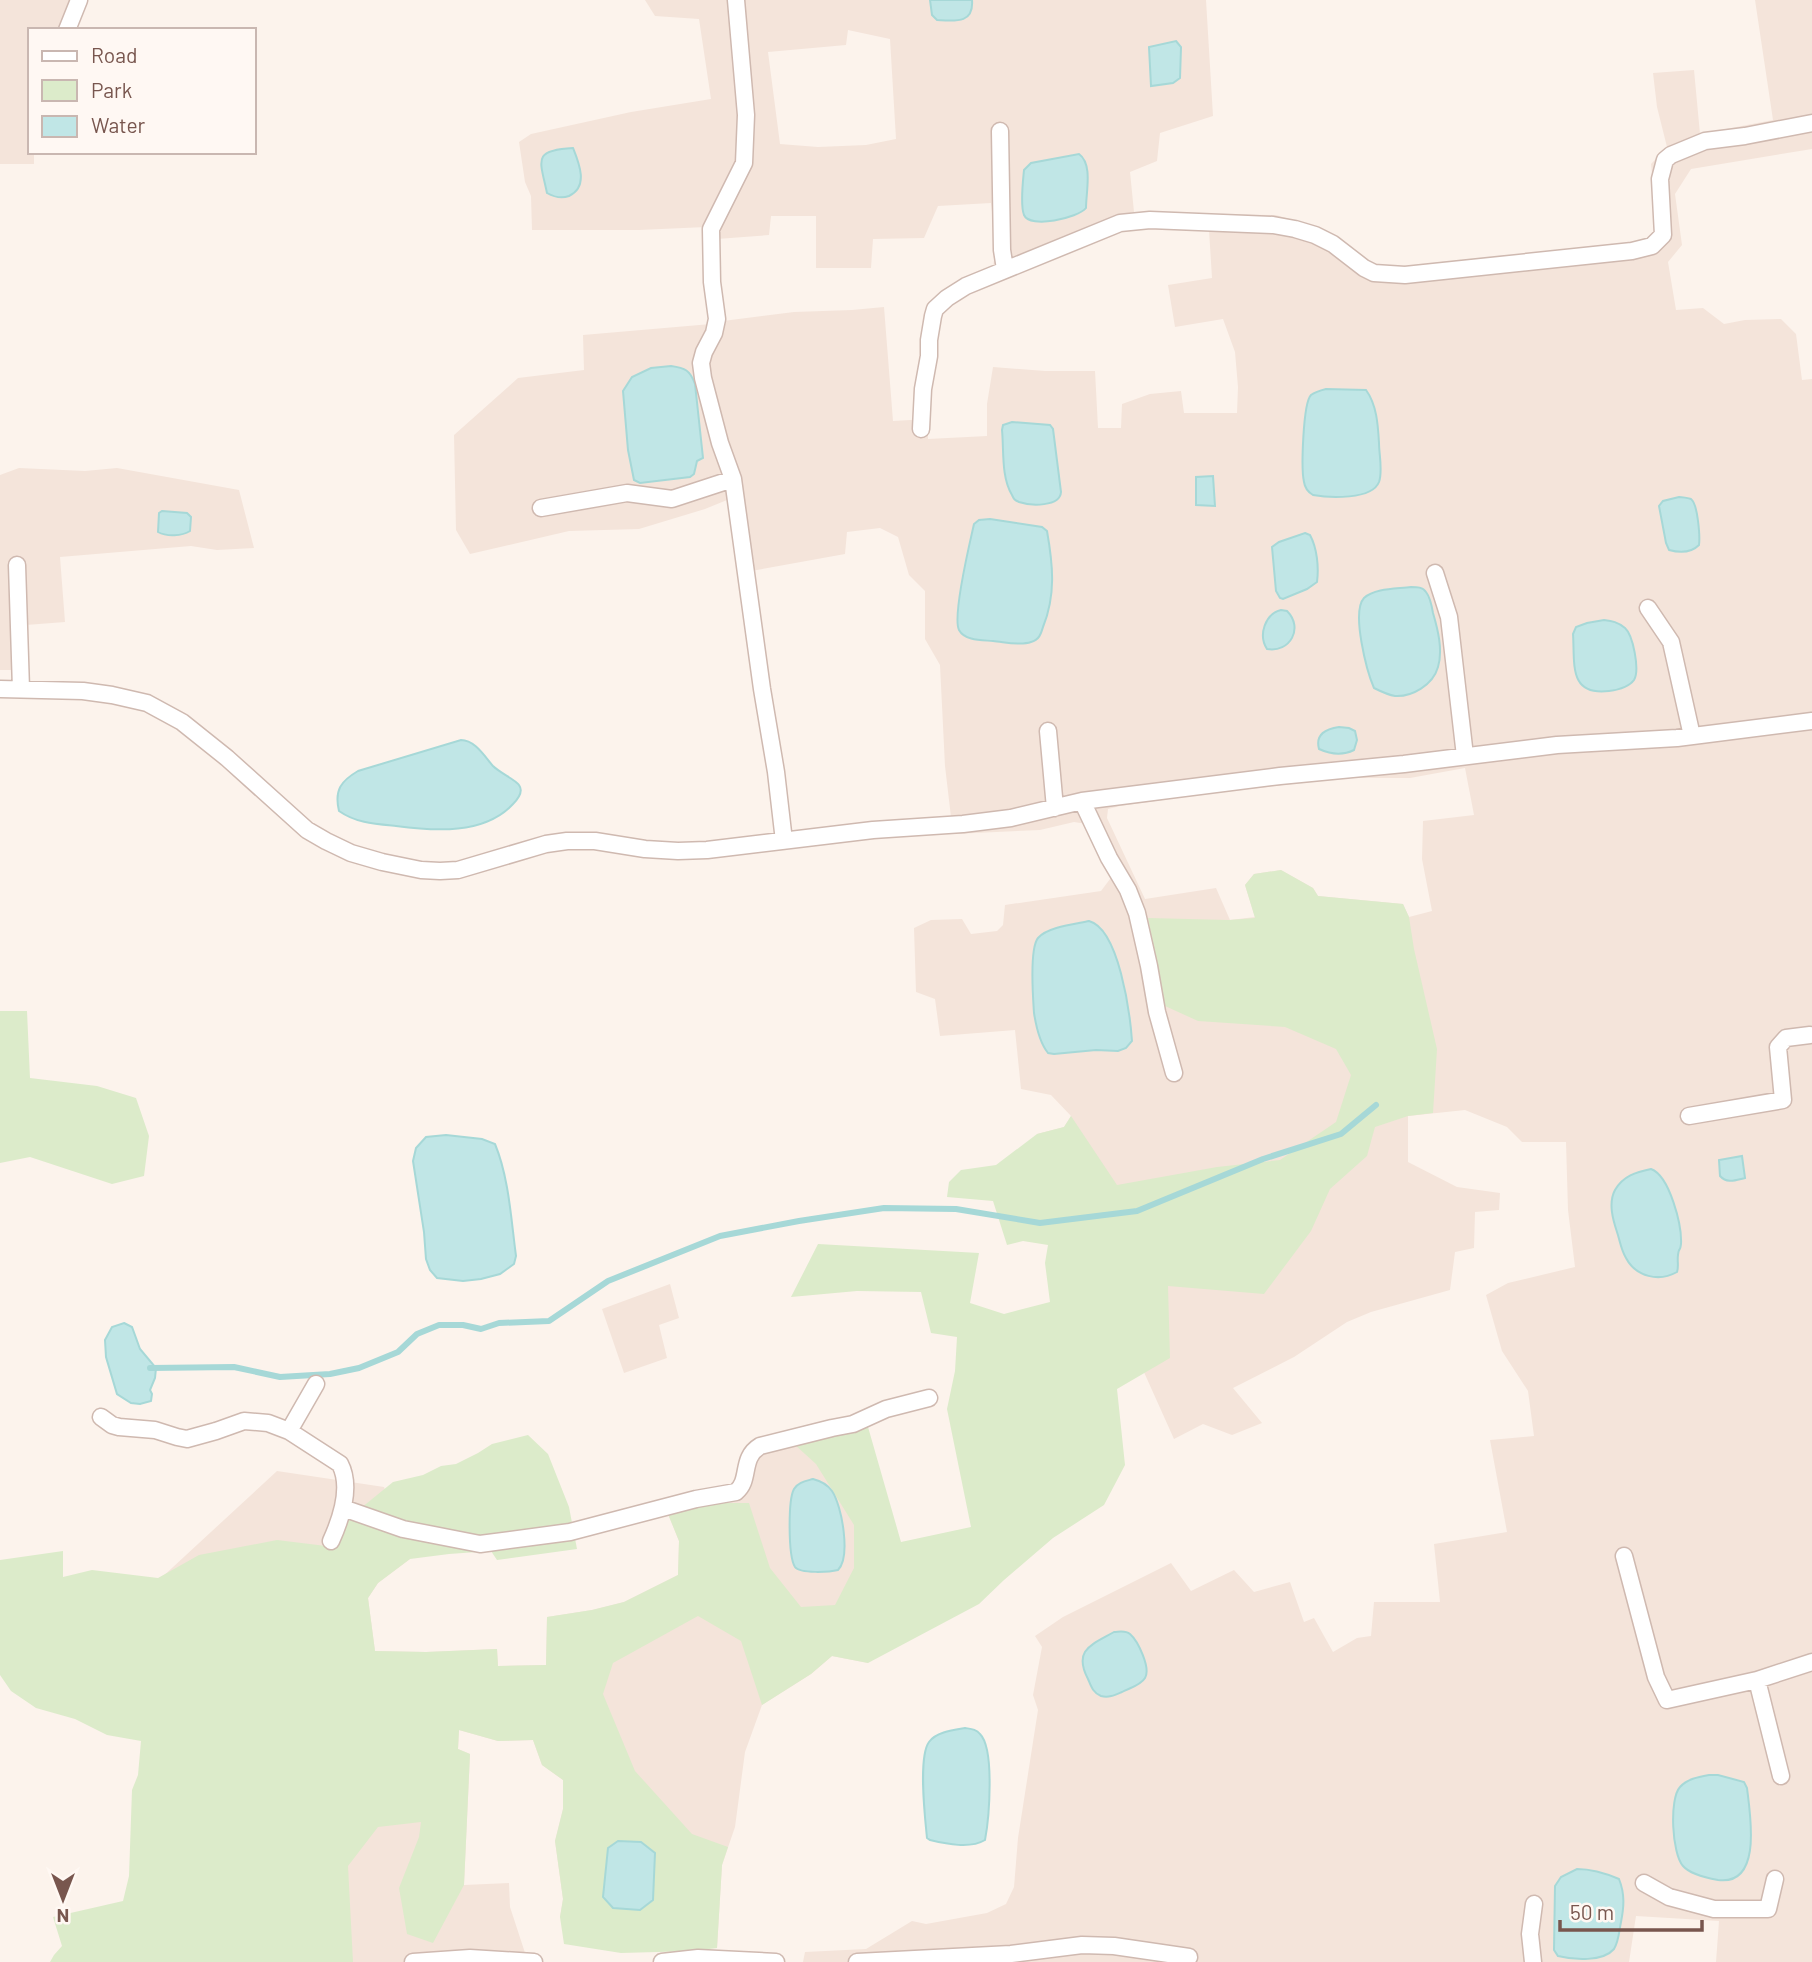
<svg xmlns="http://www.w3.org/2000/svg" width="1812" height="1962" font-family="Barlow,sans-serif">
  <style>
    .residential { fill: #f4e4da; fill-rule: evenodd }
    .green { fill: #dcebca }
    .water { fill: #c0e6e6; stroke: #a6d8d7; stroke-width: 2 }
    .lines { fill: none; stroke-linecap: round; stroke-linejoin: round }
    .stream { stroke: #a6d8d7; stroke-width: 6 }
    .minor-casing { stroke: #cfb9b0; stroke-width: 19 }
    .minor { stroke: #fff; stroke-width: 16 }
  </style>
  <rect width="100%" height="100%" fill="#fcf3ec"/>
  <!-- residential -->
  <path class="residential" d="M0,0H85L86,1L77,30H30V152H34V164H0Z
    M645,0H1206L1213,116L1160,133L1157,161L1130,172L1134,212L1119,216L993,267L996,246L991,203L938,206L924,238L873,239L871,268H816V216H771L769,235L717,239L706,227L639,230H532L531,196L525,182L519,142L531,134L631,112L711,99L699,19L655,16ZM848,30L890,39L896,139L866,145L818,147L780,144L768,52L846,45Z
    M1755,0H1812V149L1691,169L1675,194L1682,245L1668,262L1676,310L1703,308L1724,324L1745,320L1781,319L1796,334L1802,380L1812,379V1962H1716L1719,1921L1636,1916L1629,1962H803L805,1952L866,1949L912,1921L926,1924L987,1913L1006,1904L1014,1887L1018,1838L1038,1710L1033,1695L1042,1647L1035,1636L1063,1617L1171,1563L1191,1591L1234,1570L1254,1592L1290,1582L1304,1622L1314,1618L1333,1652L1357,1638L1371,1636L1374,1602H1440L1434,1544L1507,1532L1490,1440L1534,1436L1528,1391L1502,1351L1486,1295L1508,1283L1575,1267L1568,1210L1566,1142H1522L1507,1127L1465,1110L1408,1116V1162L1457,1187L1500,1193L1499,1210L1475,1212L1474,1248L1455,1252L1450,1290L1371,1312L1347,1322L1294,1357L1233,1388L1262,1423L1232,1435L1203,1424L1174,1439L1037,1134L1064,1127L1071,1116L1051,1095L1021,1089L1015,1030L940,1036L935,999L916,992L914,928L931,920L962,919L971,934L997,931L1003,925L1005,905L1101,891L1113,875L1087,824L1074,822L1040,830L953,834L945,766L940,665L925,639V591L909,575L898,537L880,528L847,532L845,554L740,573L727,500L705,509L639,529L569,531L470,554L456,530L454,435L518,378L584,370L583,335L711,324L723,321L794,312L852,310L884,307L893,421L928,419V439L987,436V404L993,367L1045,371H1095L1098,428H1121L1122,404L1150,394L1181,391L1184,413H1237L1238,387L1235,352L1223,319L1175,327L1168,285L1212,278L1208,214L1276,215L1326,230L1371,262L1393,269L1440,262L1622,245L1645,240L1656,229V215L1651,164L1667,147L1657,107L1653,73L1694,70L1700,134L1773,120ZM1465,768L1474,815L1423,821L1422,859L1432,911L1409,917L1403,904L1318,896L1313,888L1281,870L1254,874L1245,885L1255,917L1230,920L1216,888L1145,899L1107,818L1108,809L1120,806L1205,794L1346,778H1410Z
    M19,468L85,471L117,468L239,490L254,548L217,550L191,546L60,557L65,622L26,625L28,670H0V475Z
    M670,1284L679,1318L659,1325L667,1358L624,1373L602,1309Z
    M855,1416L902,1556L868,1663L832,1656L811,1674L762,1705L745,1752L735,1827L722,1865L717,1948L622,1952L560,1917L563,1899L555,1841L563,1809V1780L542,1765L533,1740L498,1741L459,1730L458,1749L470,1754L464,1885L509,1883L510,1907L528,1962H104L183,1922L159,1580L277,1471L384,1487L410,1559L378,1583L368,1598L375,1651L426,1652L497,1649L498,1666L546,1665L547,1617L592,1610L624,1602L678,1575L679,1541L668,1514L731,1489L761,1439Z"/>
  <!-- green -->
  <path class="green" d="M1281,870L1313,888L1318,896L1403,904L1409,917L1414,949L1437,1049L1433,1113L1408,1116L1375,1127L1367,1156L1330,1189L1311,1231L1264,1294L1168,1286L1170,1358L1117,1389L1125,1465L1104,1505L1053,1538L1004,1580L979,1604L868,1663L832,1656L811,1674L762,1705L741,1641L698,1616L613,1663L603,1694L635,1771L692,1834L728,1847L722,1865L717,1948L694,1951L621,1953L564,1944L560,1917L563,1899L555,1841L563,1809V1780L542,1765L533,1740L498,1741L459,1730L458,1749L470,1754L464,1885L433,1943L407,1934L399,1888L419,1837L421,1822L378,1827L348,1866L353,1962H50L54,1955L62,1946L53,1917L123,1901L129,1876L132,1790L138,1775L141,1741L107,1735L75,1719L36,1708L11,1691L0,1675V1560L63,1551V1577L92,1570L158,1578L199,1555L277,1540L326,1546L350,1517L393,1482L423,1475L441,1466L456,1464L478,1453L492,1444L528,1435L548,1454L569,1507L577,1549L497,1560L491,1551L449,1554L410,1559L378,1583L368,1598L375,1651L426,1652L497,1649L498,1666L546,1665L547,1617L592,1610L624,1602L678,1575L679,1541L668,1514L710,1503H749L770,1568L801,1607L835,1605L854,1568V1525L816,1464L794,1444L868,1427L901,1542L971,1527L947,1409L955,1371L957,1337L931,1333L921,1292L857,1291L791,1297L818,1244L979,1253L970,1303L1004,1314L1050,1302L1045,1263L1048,1245L1023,1241L1007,1245L993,1201L947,1197L949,1182L961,1170L996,1165L1037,1134L1064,1127L1071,1116L1117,1185L1217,1167L1280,1160L1336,1122L1351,1075L1336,1049L1285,1027L1198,1021L1165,1006L1148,918L1229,920L1255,918L1245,885L1254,874Z
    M0,1011H27L30,1078L97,1086L136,1098L149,1136L144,1176L112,1184L30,1157L0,1163Z"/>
  <!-- water -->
  <path class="water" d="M930,0H972C974,24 955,21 937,20L932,15Z
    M1176,41L1181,47L1180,78L1173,83L1151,86L1149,47Z
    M573,148C579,163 589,187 569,196C561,199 554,197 547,193C540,160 532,150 573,148Z
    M1079,154C1093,164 1086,192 1086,208C1078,218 1030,229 1024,215C1020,205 1023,181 1024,170L1031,163Z
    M671,366C685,368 690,370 695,384L703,458L697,461L694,474L690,477L640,483L634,480L628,450L623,391L632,377L651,368Z
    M1326,389L1366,390C1377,405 1378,426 1379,443C1379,454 1383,471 1379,482C1372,500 1329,498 1313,495C1308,492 1305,489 1304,482C1301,469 1303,403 1311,395C1315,392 1322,390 1326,389Z
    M1012,422L1050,425L1053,429L1061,492C1060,507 1031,506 1019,502C1014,500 1014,499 1012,495C1001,477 1004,450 1002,430L1003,425Z
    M1213,476L1215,506L1196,505V477Z
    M1679,497C1681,497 1689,498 1691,499C1698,504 1700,537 1699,545C1691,553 1680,553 1669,550L1666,543L1659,506L1663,501Z
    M162,511L187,513L191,517L190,531C182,536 167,537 158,532L159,513Z
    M990,519L1042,527L1047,531C1053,565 1056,595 1043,627C1041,634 1039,640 1031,642C1020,646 1005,642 993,641C982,640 965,641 959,630C952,616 970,542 974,524L979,520Z
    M1305,533L1310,535C1317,548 1319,567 1317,582L1307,589L1283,599L1280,598L1276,591L1272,547L1279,542Z
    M1411,587C1417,587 1423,587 1426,592C1430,597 1432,607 1433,613C1438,630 1443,650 1438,667C1433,685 1412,697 1395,696C1388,695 1380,691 1374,688C1367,672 1351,612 1364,598C1375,588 1397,589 1411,587Z
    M1281,610L1287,611C1304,628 1290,653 1267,649C1258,635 1265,614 1281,610Z
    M1604,620C1612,621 1618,622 1625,628C1633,635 1640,670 1634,680C1629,687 1617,690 1609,691C1568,696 1575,663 1573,634L1576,627L1587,623Z
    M1339,727L1349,728L1355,731L1357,740L1354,750C1342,756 1330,754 1319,749C1315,734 1326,729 1339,727Z
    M461,740C475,740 485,757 493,766C500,773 516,780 519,785C524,792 518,799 513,804C484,835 434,831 396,826C375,824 356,823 339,811C334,790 341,781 358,771Z
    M1089,921C1119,929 1130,1013 1132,1041L1126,1048L1118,1051L1096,1050L1054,1054L1048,1053C1040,1043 1036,1026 1034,1013C1033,997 1029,949 1038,938C1047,927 1075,924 1089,921Z
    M446,1135L482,1139L495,1144C509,1178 511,1219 516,1256L514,1264L500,1274L481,1279L463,1281L437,1278L430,1270L426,1259L424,1232L413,1161L416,1148L426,1137Z
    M1742,1156L1745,1178C1736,1180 1727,1184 1720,1176L1719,1160Z
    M1651,1169C1670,1176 1682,1226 1681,1244C1680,1253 1679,1246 1678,1255C1677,1261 1679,1266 1677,1272C1659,1282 1636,1277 1626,1258C1621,1250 1620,1241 1617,1232C1613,1220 1608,1203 1615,1190C1623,1176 1636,1172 1651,1169Z
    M124,1323L132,1327L140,1349L156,1368L155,1378L150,1390L152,1394L151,1401L140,1404L131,1403L117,1394L106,1357L105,1340L112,1327Z
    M813,1479C821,1481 827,1484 832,1491C842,1506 851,1557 838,1570C830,1572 800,1574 795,1567C788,1556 788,1500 794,1489C798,1482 806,1481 813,1479Z
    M1114,1632C1119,1632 1125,1630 1130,1634C1138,1641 1151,1668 1145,1678C1140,1686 1129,1688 1122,1692C1115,1695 1109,1698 1101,1696C1093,1693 1091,1686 1088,1679C1073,1650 1091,1645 1114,1632Z
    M965,1728C971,1729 976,1729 980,1734C995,1749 989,1819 985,1840C970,1849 947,1844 930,1840L927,1838C925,1818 918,1757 929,1742C936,1732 953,1730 965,1728Z
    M1709,1775H1718L1744,1782L1747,1788C1750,1814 1763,1886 1718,1880C1707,1878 1690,1874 1683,1866C1672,1854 1669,1799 1680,1787C1687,1779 1698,1777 1709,1775Z
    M618,1841L641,1842L655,1853L653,1900L640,1910L613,1908L603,1897L608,1848Z
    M1577,1869C1593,1869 1605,1873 1619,1879C1625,1894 1624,1907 1621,1922C1619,1931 1619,1941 1614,1949C1603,1962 1574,1960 1558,1956L1554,1950L1555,1886L1561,1877Z"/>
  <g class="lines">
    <!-- stream -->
    <path class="stream" d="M150,1368L234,1367L280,1377L330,1374L359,1368L398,1352L417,1334L439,1325H463L481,1329L499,1323L549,1321L608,1281L720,1236L799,1221L884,1208L956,1209L1040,1223L1137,1211L1263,1159L1341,1134L1376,1105"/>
    <!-- minor casing -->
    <g class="minor-casing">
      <path id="minor" d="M736,0L746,115L744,163L711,229L712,282L717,319L714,333L704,352L701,363L703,378L720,443L733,479L762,689L776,772L784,841
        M67,30L79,0
        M1000,131L1002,250L1005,269
        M921,429L923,389L929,356V340L933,316L935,309L947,298L966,286L1120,223L1150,220L1273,225L1295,229L1315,235L1333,244L1364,268L1374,273L1405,275L1632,251L1652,246L1663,235L1660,179L1665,160L1671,155L1705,141L1745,136L1812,123
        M541,508L627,493L672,499L733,479
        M17,565L21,689
        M1435,573L1449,617L1465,756
        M1648,608L1671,642L1692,736
        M0,689L83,691L112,695L147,703L182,722L227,758L307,830L326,841L351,853L382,862L421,870L440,871L458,870L546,844L567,841H595L645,849L678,851L707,850L873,830L963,824L1011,818L1082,801L1280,776L1404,764L1557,745L1677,738L1812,721
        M1048,731L1055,808
        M1082,801L1109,858L1128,890L1137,913L1149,966L1157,1012L1174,1073
        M1689,1116L1783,1100L1778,1047L1786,1038L1810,1035
        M101,1417L112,1425L119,1427L155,1430L177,1437L187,1439L216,1431L244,1421L268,1423L289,1431L340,1464C352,1487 341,1519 331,1541
        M289,1431L316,1384
        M343,1508L403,1529L480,1544L570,1532L696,1499L736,1492C751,1480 740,1458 760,1446L832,1428L853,1424L886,1409L929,1398
        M1624,1556L1656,1677L1667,1700L1757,1680L1812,1662
        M1757,1680L1781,1776
        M1644,1883L1669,1897L1714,1909H1768L1775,1879
        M413,1962L470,1958L534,1962
        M662,1962L698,1958L776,1962
        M857,1962L1011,1954L1082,1945L1114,1946L1189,1957
        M1533,1962L1530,1934L1534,1904"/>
    </g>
    <!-- minor -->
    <use href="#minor" class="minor"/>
  </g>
  <!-- legend -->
  <rect x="28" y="28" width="228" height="126" fill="#fff8f3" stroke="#c9b7b1" stroke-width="2"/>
  <rect x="42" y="51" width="35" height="10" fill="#ffffff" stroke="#c9b7b1" stroke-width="2"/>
  <text x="91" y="63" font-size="21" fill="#78564e">Road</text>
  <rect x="42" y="80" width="35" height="21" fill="#dcebca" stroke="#c9b7b1" stroke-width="2"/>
  <text x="91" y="98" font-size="21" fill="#78564e">Park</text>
  <rect x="42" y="116" width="35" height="21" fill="#c0e6e6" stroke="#c9b7b1" stroke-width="2"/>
  <text x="91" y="133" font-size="21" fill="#78564e">Water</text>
  <!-- north arrow -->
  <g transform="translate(63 1899) rotate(180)" stroke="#fff8f3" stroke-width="5" paint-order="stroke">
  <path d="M0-5L12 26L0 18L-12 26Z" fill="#78564e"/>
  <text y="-10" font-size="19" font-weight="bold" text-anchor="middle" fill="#78564e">N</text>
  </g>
  <!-- scale -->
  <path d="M1560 1920v10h142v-10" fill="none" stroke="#78564e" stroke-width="3.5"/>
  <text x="1570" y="1920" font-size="21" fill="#78564e" stroke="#fff8f3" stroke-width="5" paint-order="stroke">50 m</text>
</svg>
